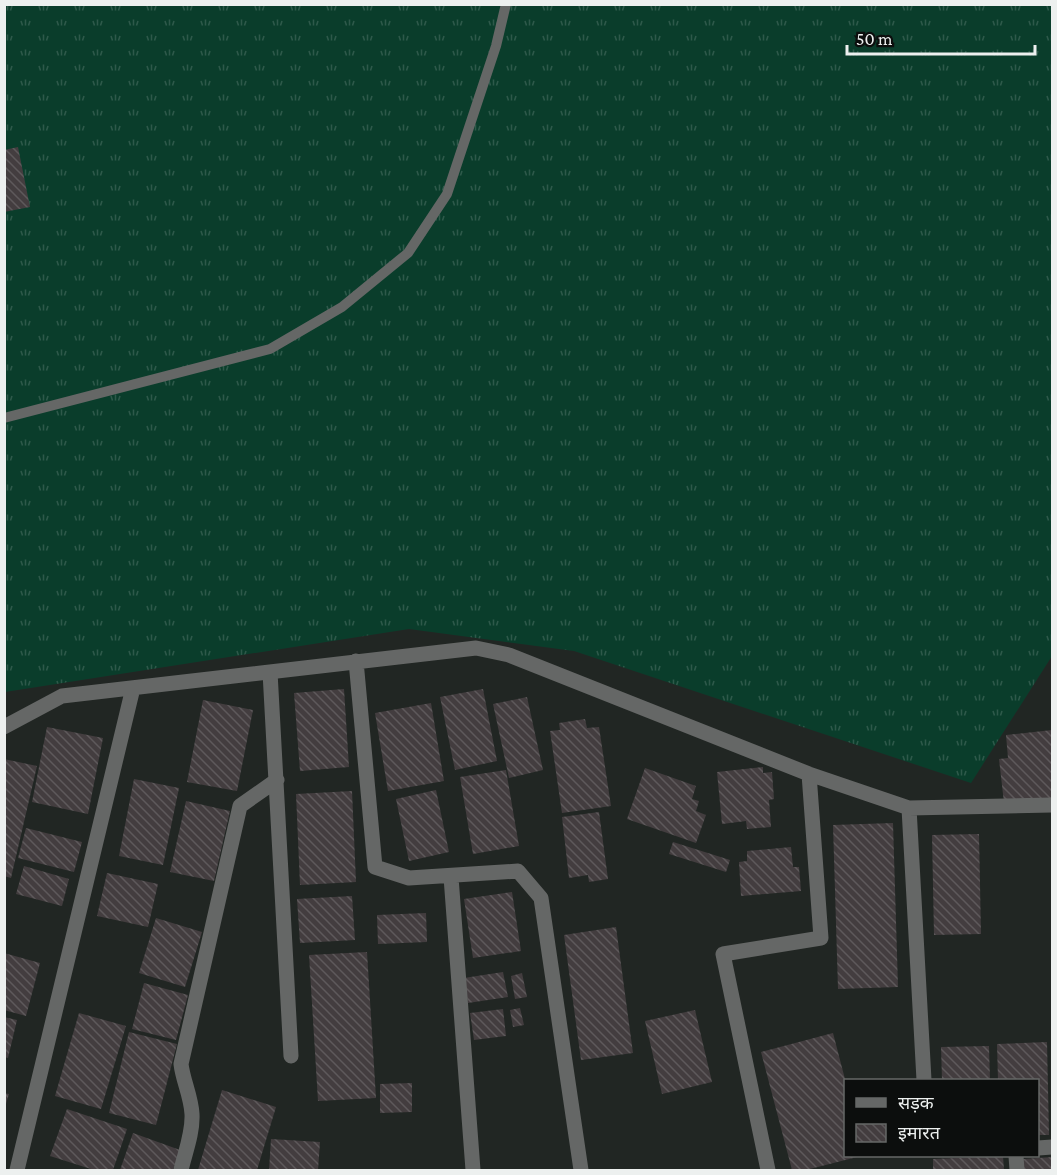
<svg xmlns="http://www.w3.org/2000/svg" width="1057" height="1175" font-family="'Crimson Pro','Noto Sans Devanagari',serif">
  <style>
    .grass { fill: url(#grass-tufts) }
    .building { fill: url(#building-back-hatch) }
    .lines { fill: none; stroke-linecap: round; stroke-linejoin: round }
    .lane { stroke: #656766; stroke-width: 10 }
    .street { stroke: #656766; stroke-width: 15 }
  </style>
  <defs>
    <pattern id="grass-tufts" width="24" height="20" patternUnits="userSpaceOnUse" patternTransform="scale(1.5)"><rect width="24" height="20" fill="#0a3d2b"/><path d="M3 7l-1-3M5 7V3M7 7l1-3M15 17l-1-3M17 17v-4M19 17l1-3" fill="none" stroke="#2e594a"/></pattern>
    <pattern id="building-back-hatch" width="6" height="6" patternUnits="userSpaceOnUse" patternTransform="scale(1.5)"><rect width="6" height="6" fill="#433d3f"/><path d="M-1 5l2 2M0 0l6 6M5-1l2 2" fill="none" stroke="#5e595b"/></pattern>
  </defs>
  <rect width="100%" height="100%" fill="#212623"/>
  <!-- grass -->
  <path class="grass" d="M5,5H1052V656L971,783L574,651L409,629L5,692Z"/>
  <!-- building -->
  <path class="building" d="M18,147L30,207L4,212V150Z
    M344,689L349,767L300,771L294,693Z
    M483,689L497,761L455,770L440,697Z
    M527,697L543,770L509,778L493,704Z
    M203,700L253,710L237,791L187,782Z
    M431,703L444,781L388,791L375,713Z
    M585,719L587,728L599,727L611,806L562,813L550,731L560,730L559,723Z
    M47,727L103,738L88,814L32,802Z
    M1052,730V798L1004,803L999,759L1008,758L1006,735Z
    M4,759L37,766L11,878L4,876Z
    M763,767V773L772,772L774,799L769,800L771,827L747,829L746,821L722,824L717,772Z
    M645,768L696,786L692,799L699,801L696,811L706,815L696,843L627,819Z
    M506,770L519,846L473,854L460,777Z
    M134,779L179,788L163,865L119,856Z
    M436,790L449,852L409,861L396,799Z
    M352,791L356,882L300,885L296,794Z
    M186,801L230,811L214,881L170,872Z
    M599,812L608,879L589,882L588,875L569,878L562,817Z
    M893,823L898,987L838,989L833,825Z
    M26,828L82,842L74,872L18,858Z
    M979,834L981,934L934,935L932,835Z
    M673,842L730,860L726,872L669,854Z
    M791,847L793,867H799L801,891L741,896L739,862L747,861V851Z
    M24,866L69,879L62,906L16,894Z
    M107,873L158,884L148,927L97,916Z
    M512,892L521,951L473,958L464,899Z
    M352,896L355,940L300,943L297,899Z
    M426,913L427,942L378,944L377,915Z
    M156,918L202,932L185,987L139,973Z
    M616,927L633,1053L581,1060L564,935Z
    M367,952L376,1098L318,1101L309,955Z
    M4,953L40,963L26,1016L4,1010Z
    M503,972L508,997L468,1003L464,978Z
    M522,973L527,997L515,999L511,976Z
    M144,983L188,995L176,1040L132,1029Z
    M520,1008L524,1025L513,1027L510,1010Z
    M503,1009L506,1036L474,1040L470,1013Z
    M695,1010L712,1082L662,1094L645,1021Z
    M79,1013L126,1026L101,1109L55,1096Z
    M4,1017L17,1020L8,1058L4,1057Z
    M129,1032L177,1044L156,1125L109,1113Z
    M833,1033L846,1083V1156H861L806,1170H792L761,1052Z
    M1047,1042L1049,1135H1038V1080H998L997,1044Z
    M989,1046L990,1080H942L941,1047Z
    M412,1083V1112L380,1113V1084Z
    M222,1090L276,1107L257,1170H198Z
    M4,1093L9,1094L5,1107H4Z
    M67,1109L127,1129L113,1170H94L50,1156Z
    M133,1133L180,1150L173,1170H120Z
    M271,1139L320,1142L318,1170H269Z
    M1003,1156L1004,1170H933V1159Z
    M1052,1157V1170H1024L1023,1159Z"/>
  <g class="lines">
    <!-- lane -->
    <path class="lane" d="M4,418L270,349L342,307L408,253L447,194L496,46L506,4"/>
    <!-- street -->
    <path class="street" d="M356,661L375,867L409,878L518,871L541,898L581,1170
      M270,672L291,1056
      M4,727L62,696L476,648L509,655L809,774L909,808L1052,805
      M909,808L924,1080
      M451,877L473,1170
      M1038,1148L1052,1147
      M1016,1156L1017,1170
      M17,1170L133,688
      M181,1170C185,1153 193,1133 192,1114C191,1096 183,1081 181,1064L240,806L277,780
      M768,1170L723,954L821,938L809,774"/>
  </g>
  <!-- border -->
  <rect width="1057" height="1175" fill="none" stroke="#edf0ef" stroke-width="12"/>
  <!-- legend -->
  <rect x="844" y="1079" width="195" height="78" fill="#0c0e0d" stroke="#666867" stroke-width="1.5"/>
  <rect x="856" y="1098" width="30" height="9" fill="#656766" stroke="#666867" stroke-width="1.5"/>
  <text x="898" y="1109" font-size="18" fill="#edf0ef">सड़क</text>
  <rect x="856" y="1124" width="30" height="18" fill="url(#building-back-hatch)" stroke="#666867" stroke-width="1.5"/>
  <text x="898" y="1139" font-size="18" fill="#edf0ef">इमारत</text>
  <!-- scale -->
  <path d="M847 45v9h188v-9" fill="none" stroke="#edf0ef" stroke-width="3"/>
  <text x="856" y="45" font-size="18" fill="#edf0ef" stroke="#0c0e0d" stroke-width="4.5" paint-order="stroke">50 m</text>
</svg>
